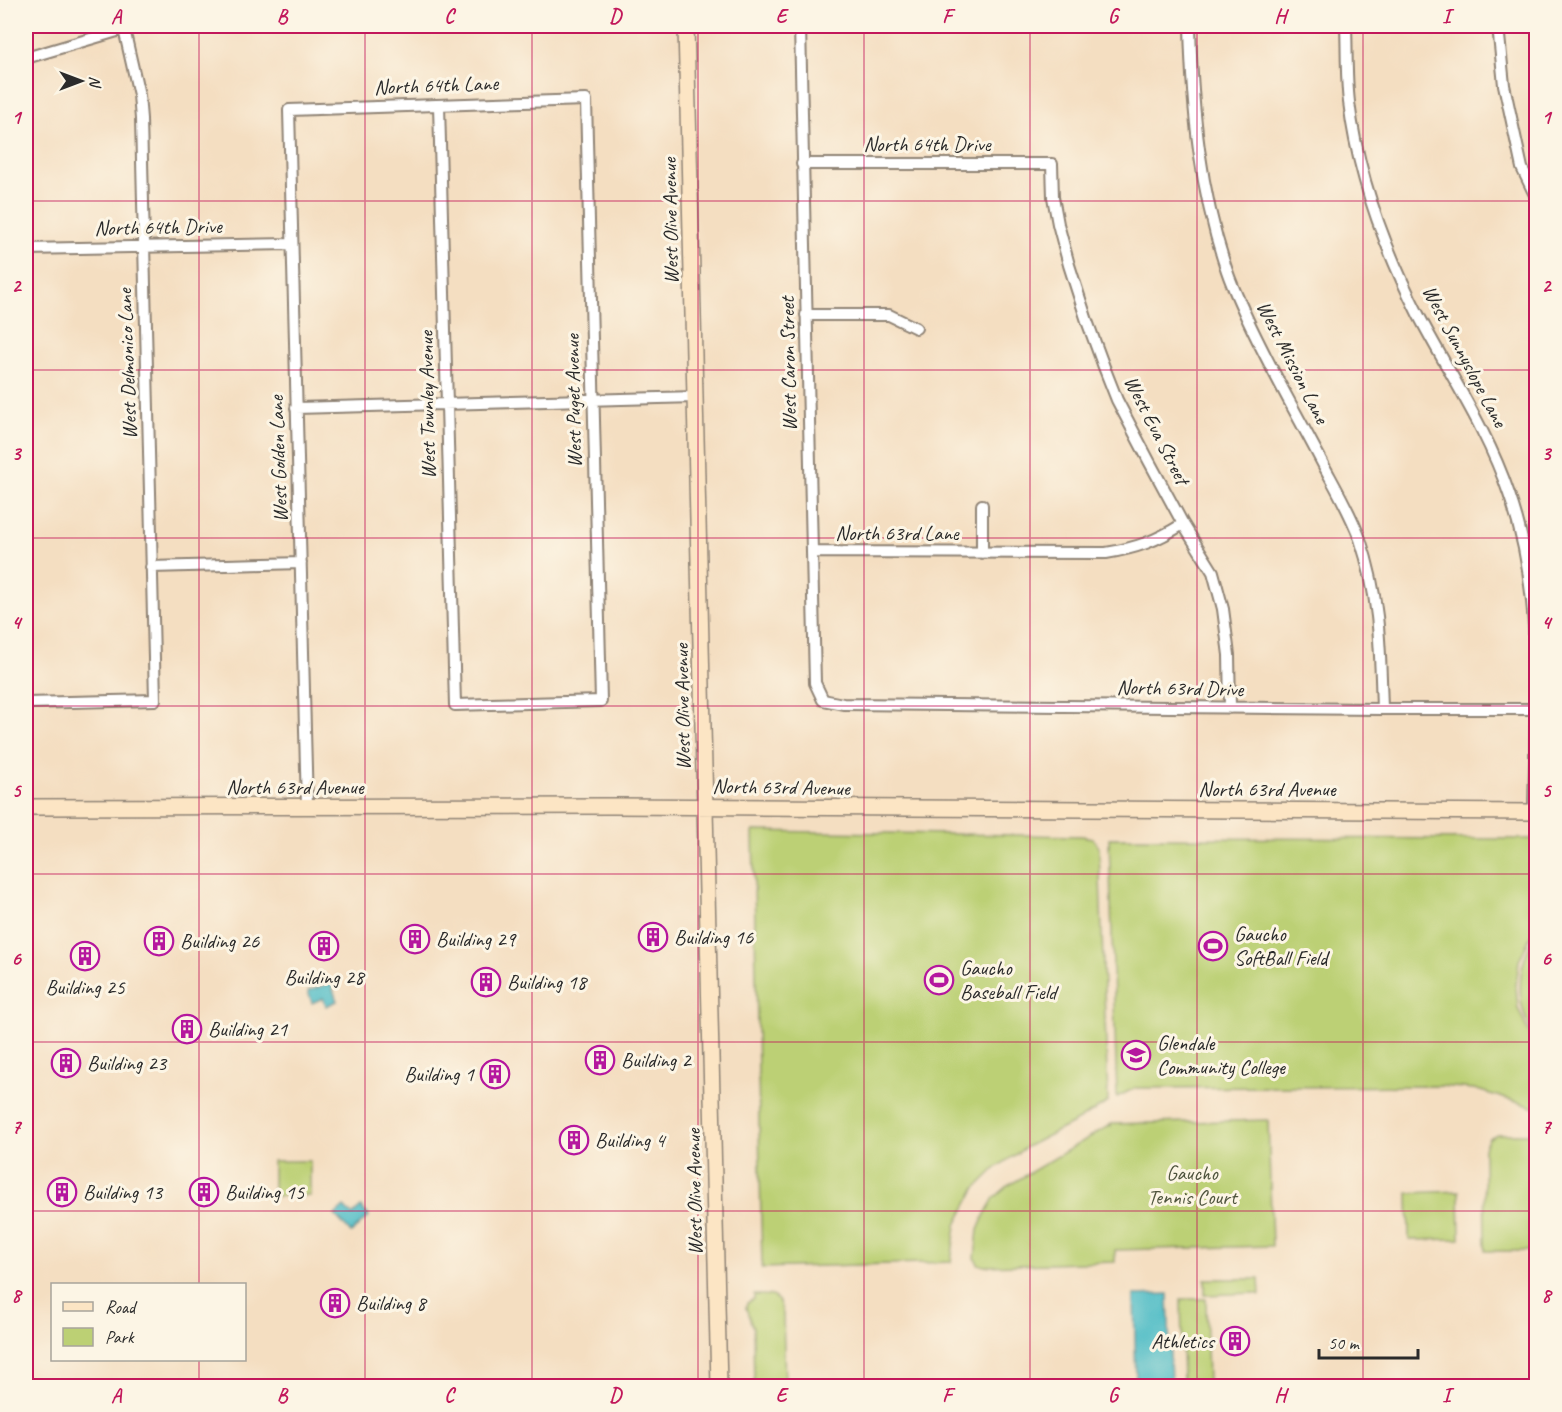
<svg xmlns="http://www.w3.org/2000/svg" width="1562" height="1412" font-family="Caveat,sans-serif">
  <style>
    .green { fill: #bcd074; stroke: #747e50; stroke-width: 1.5 }
    .water { fill: #4ebcc6; stroke: #3c7478; stroke-width: 1.5 }
    .lines { fill: none; stroke-linecap: round; stroke-linejoin: round }
    .street-casing { stroke: #908476; stroke-width: 14 }
    .secondary-casing { stroke: #908476; stroke-width: 18 }
    .street { stroke: #fff; stroke-width: 10 }
    .secondary { stroke: #fce5c4; stroke-width: 15 }
    .grid { fill: none; stroke: #c2185b; stroke-width: 1.5; stroke-opacity: 0.55 }
    .labels { text-anchor: middle; dominant-baseline: central; stroke-width: 6; stroke-linejoin: round; paint-order: stroke }
    .street-label { font-size: 21px; fill: #2b2b2b; stroke: #fcf5e5 }
    .poi-label { font-size: 21px; fill: #2b2b2b; stroke: #fcf5e5; text-anchor: start }
    .park-label { font-size: 21px; fill: #4f543d; stroke: #fcf5e5 }
    .neatline { fill: none; stroke: #c2185b; stroke-width: 2 }
    .grid-label { font-size: 20px; text-anchor: middle; font-weight: bold; fill: #c2185b }
  </style>
  <rect width="100%" height="100%" fill="#fcf5e5"/>
  <filter id="ink" filterUnits="userSpaceOnUse"><feTurbulence type="fractalNoise" baseFrequency=".0167" numOctaves="2"/><feDisplacementMap in="SourceGraphic" scale="12" xChannelSelector="R" yChannelSelector="G"/><feConvolveMatrix kernelMatrix="1 2 1 2 8 2 1 2 1" color-interpolation-filters="sRGB"/></filter>
  <filter id="wash" filterUnits="userSpaceOnUse"><feTurbulence type="fractalNoise" baseFrequency=".008" numOctaves="4" result="noise"/><feDisplacementMap in="SourceGraphic" scale="24" xChannelSelector="R" yChannelSelector="G"/><feGaussianBlur stdDeviation="1.35" result="paint"/><feColorMatrix in="noise" values="0 0 0 0 0 0 0 0 0 0 0 0 0 0 0 0 0 1.4 0 .05"/><feComposite in="paint" operator="in"/></filter>
  <g filter="url(#wash)">
    <rect width="100%" height="100%" fill="#f4dec1"/>
    <!-- green -->
    <path class="green" d="M753,831L1082,836L1093,838L1099,849L1108,1102L1077,1121L1028,1146L996,1168L975,1189L956,1225L951,1262L762,1268Z
      M1109,838L1536,839V930L1529,939L1519,961L1516,986L1518,1008L1527,1029L1536,1042V1108L1474,1089L1440,1086L1135,1088L1117,1097Z
      M1536,935V1037C1514,1007 1516,966 1536,935Z
      M1268,1120L1272,1246L1115,1250V1262L984,1266L978,1264L975,1258L978,1230L985,1214L994,1198L1009,1185L1110,1125L1111,1126V1124Z
      M1497,1134H1536V1251H1485L1484,1148L1489,1138Z
      M273,1161H310V1196H273Z
      M1459,1191L1460,1239L1409,1240L1408,1193Z
      M1205,1279H1259L1260,1295L1256,1293L1205,1295Z
      M754,1295C773,1295 778,1293 783,1314L785,1386H754L753,1328L746,1308L747,1303L754,1299Z
      M1181,1299H1206L1208,1386H1183Z"/>
    <!-- water -->
    <path class="water" d="M331,983L337,1001L326,1006L323,998L312,1003L308,991Z
      M344,1207L352,1215L361,1207L369,1216L351,1233L335,1215Z
      M1168,1294L1171,1386H1136L1134,1295Z"/>
  </g>
  <g filter="url(#ink)">
    <g class="lines">
      <!-- street casing -->
      <g class="street-casing">
        <path id="street" d="M800,26L815,683L823,700L843,704L1382,709H1536
          M1190,26C1192,109 1200,192 1227,271C1231,283 1236,294 1241,305C1265,360 1296,412 1324,466C1337,490 1351,514 1360,539C1380,598 1380,648 1382,709
          M1346,26C1347,51 1346,77 1349,102C1358,178 1385,249 1419,316C1450,375 1488,431 1509,494C1534,565 1536,634 1536,708
          M1498,26L1504,85L1522,168L1536,197
          M26,58L124,29L140,26
          M802,164H1052L1053,197L1058,224L1069,265L1087,321L1104,367L1117,400L1149,461L1183,524L1213,572L1223,609L1229,655L1230,708
          M26,249L292,244
          M806,315H889L916,328
          M296,408L696,397
          M982,505V553
          M812,552L1106,553C1137,548 1156,541 1183,524
          M151,567L301,563
          M26,703L155,700L141,119L139,95L124,29
          M307,807L289,110L586,100L601,701L455,705L439,105
          M1534,812L1536,709"/>
      </g>
      <!-- secondary casing -->
      <g class="secondary-casing">
        <path id="secondary" d="M686,26L719,1386
          M26,807L614,806L1536,812"/>
      </g>
      <!-- street -->
      <use href="#street" class="street"/>
      <!-- secondary -->
      <use href="#secondary" class="secondary"/>
    </g>
  </g>
  <!-- grid -->
  <path class="grid" d="M199,26V1284M365,26V1386M532,26V1386M698,26V1386M864,26V1386M1030,26V1386M1197,26V1386M1363,26V1386M26,201H1536M26,370H1536M26,538H1536M26,706H1536M26,874H1536M26,1042H1536M26,1211H1536M199,1360V1386"/>
  <!-- icons -->
  <defs>
    <g id="building-ring" transform="scale(1.5)"><circle r="9.5" fill="#fcf5e5" stroke="#b5179e" stroke-width="1.5"/><path d="M-4-6H4V6H1V3H-1V6H-4ZM-2.5-4.3h1.7v1.8h-1.7ZM.8-4.3h1.7v1.8H.8ZM-2.5-1h1.7V.8h-1.7ZM.8-1h1.7V.8H.8Z" fill="#b5179e"/></g>
    <g id="stadium-ring" transform="scale(1.5)"><circle r="9.5" fill="#fcf5e5" stroke="#b5179e" stroke-width="1.5"/><path d="M0-5a6.5 5 0 1 0 0 10a6.5 5 0 1 0 0-10ZM-3.5-1.8h7v3.6h-7Z" fill="#b5179e"/></g>
    <g id="university-ring" transform="scale(1.5)"><circle r="9.5" fill="#fcf5e5" stroke="#b5179e" stroke-width="1.5"/><path d="M0-5L7-2L0 1L-7-2ZM-4 1L0 2.5L4 1V4Q0 6-4 4Z" fill="#b5179e"/></g>
  </defs>
  <g fill-rule="evenodd">
    <use href="#building-ring" x="653" y="937"/>
    <use href="#building-ring" x="415" y="939"/>
    <use href="#building-ring" x="159" y="941"/>
    <use href="#building-ring" x="324" y="946"/>
    <use href="#stadium-ring" x="1213" y="946"/>
    <use href="#building-ring" x="85" y="956"/>
    <use href="#stadium-ring" x="939" y="980"/>
    <use href="#building-ring" x="486" y="982"/>
    <use href="#building-ring" x="187" y="1029"/>
    <use href="#university-ring" x="1136" y="1055"/>
    <use href="#building-ring" x="600" y="1060"/>
    <use href="#building-ring" x="66" y="1063"/>
    <use href="#building-ring" x="495" y="1074"/>
    <use href="#building-ring" x="574" y="1140"/>
    <use href="#building-ring" x="62" y="1192"/>
    <use href="#building-ring" x="204" y="1192"/>
    <use href="#building-ring" x="335" y="1303"/>
    <use href="#building-ring" x="1235" y="1341"/>
  </g>
  <g class="labels">
    <!-- street labels -->
    <g class="street-label">
      <text transform="translate(436 85) rotate(-2)">North 64th Lane</text>
      <text x="927" y="144">North 64th Drive</text>
      <text transform="translate(670 221) rotate(-91)">West Olive Avenue</text>
      <text transform="translate(158 227) rotate(-1)">North 64th Drive</text>
      <text transform="translate(1465 356) rotate(62)">West Sunnyslope Lane</text>
      <text transform="translate(1293 362) rotate(63)">West Mission Lane</text>
      <text transform="translate(127 364) rotate(-92)">West Delmonico Lane</text>
      <text transform="translate(788 364) rotate(-91)">West Caron Street</text>
      <text transform="translate(573 401) rotate(-91)">West Puget Avenue</text>
      <text transform="translate(427 405) rotate(-91)">West Townley Avenue</text>
      <text transform="translate(1157 430) rotate(63)">West Eva Street</text>
      <text transform="translate(278 459) rotate(-92)">West Golden Lane</text>
      <text x="897" y="533">North 63rd Lane</text>
      <text transform="translate(1180 688) rotate(1)">North 63rd Drive</text>
      <text transform="translate(682 707) rotate(-91)">West Olive Avenue</text>
      <text x="295" y="787">North 63rd Avenue</text>
      <text transform="translate(781 787) rotate(1)">North 63rd Avenue</text>
      <text x="1267" y="789">North 63rd Avenue</text>
      <text transform="translate(694 1192) rotate(-91)">West Olive Avenue</text>
    </g>
    <!-- poi labels -->
    <g class="poi-label">
      <text x="1234" y="934">Gaucho<tspan x="1234" dy="24">SoftBall Field</tspan></text>
      <text x="674" y="937">Building 16</text>
      <text x="436" y="939">Building 29</text>
      <text x="180" y="941">Building 26</text>
      <text x="960" y="968">Gaucho<tspan x="960" dy="24">Baseball Field</tspan></text>
      <text x="324" y="977" text-anchor="middle">Building 28</text>
      <text x="507" y="982">Building 18</text>
      <text x="85" y="987" text-anchor="middle">Building 25</text>
      <text x="208" y="1029">Building 21</text>
      <text x="1157" y="1043">Glendale<tspan x="1157" dy="24">Community College</tspan></text>
      <text x="621" y="1060">Building 2</text>
      <text x="87" y="1063">Building 23</text>
      <text x="474" y="1074" text-anchor="end">Building 1</text>
      <text x="595" y="1140">Building 4</text>
      <text x="83" y="1192">Building 13</text>
      <text x="225" y="1192">Building 15</text>
      <text x="356" y="1303">Building 8</text>
      <text x="1214" y="1341" text-anchor="end">Athletics</text>
    </g>
    <!-- park labels -->
    <g class="park-label">
      <text x="1192" y="1173">Gaucho<tspan x="1192" dy="24">Tennis Court</tspan></text>
    </g>
  </g>
  <!-- margin -->
  <rect width="1562" height="1412" fill="none" stroke="#fcf5e5" stroke-width="66"/>
  <!-- legend -->
  <rect x="51" y="1283" width="195" height="78" fill="#fcf5e5" stroke="#a8a49b" stroke-width="1.5"/>
  <rect x="63" y="1302" width="30" height="9" fill="#fce5c4" stroke="#a8a49b" stroke-width="1.5"/>
  <text x="105" y="1313" font-size="18" fill="#2b2b2b">Road</text>
  <rect x="63" y="1328" width="30" height="18" fill="#bcd074" stroke="#a8a49b" stroke-width="1.5"/>
  <text x="105" y="1343" font-size="18" fill="#2b2b2b">Park</text>
  <!-- north arrow -->
  <g transform="translate(81 81) rotate(90)" stroke="#fcf5e5" stroke-width="4.5" paint-order="stroke">
  <path d="M0-4.5L10 22L0 15L-10 22Z" fill="#2b2b2b"/>
  <text y="-9" font-size="16" font-weight="bold" text-anchor="middle" fill="#2b2b2b">N</text>
  </g>
  <!-- scale -->
  <path d="M1319 1349v9h99v-9" fill="none" stroke="#2b2b2b" stroke-width="3"/>
  <text x="1328" y="1349" font-size="18" fill="#2b2b2b" stroke="#fcf5e5" stroke-width="4.5" paint-order="stroke">50 m</text>
  <rect x="33" y="33" width="1496" height="1346" class="neatline"/>
  <g class="grid-label">
    <text x="116" y="23">A</text>
    <text x="282" y="23">B</text>
    <text x="449" y="23">C</text>
    <text x="615" y="23">D</text>
    <text x="781" y="23">E</text>
    <text x="947" y="23">F</text>
    <text x="1113" y="23">G</text>
    <text x="1280" y="23">H</text>
    <text x="1446" y="23">I</text>
    <text x="16" y="124">1</text>
    <text x="1546" y="124">1</text>
    <text x="16" y="292">2</text>
    <text x="1546" y="292">2</text>
    <text x="16" y="460">3</text>
    <text x="1546" y="460">3</text>
    <text x="16" y="629">4</text>
    <text x="1546" y="629">4</text>
    <text x="16" y="797">5</text>
    <text x="1546" y="797">5</text>
    <text x="16" y="965">6</text>
    <text x="1546" y="965">6</text>
    <text x="16" y="1133">7</text>
    <text x="1546" y="1133">7</text>
    <text x="16" y="1302">8</text>
    <text x="1546" y="1302">8</text>
    <text x="116" y="1402">A</text>
    <text x="282" y="1402">B</text>
    <text x="449" y="1402">C</text>
    <text x="615" y="1402">D</text>
    <text x="781" y="1402">E</text>
    <text x="947" y="1402">F</text>
    <text x="1113" y="1402">G</text>
    <text x="1280" y="1402">H</text>
    <text x="1446" y="1402">I</text>
  </g>
</svg>
